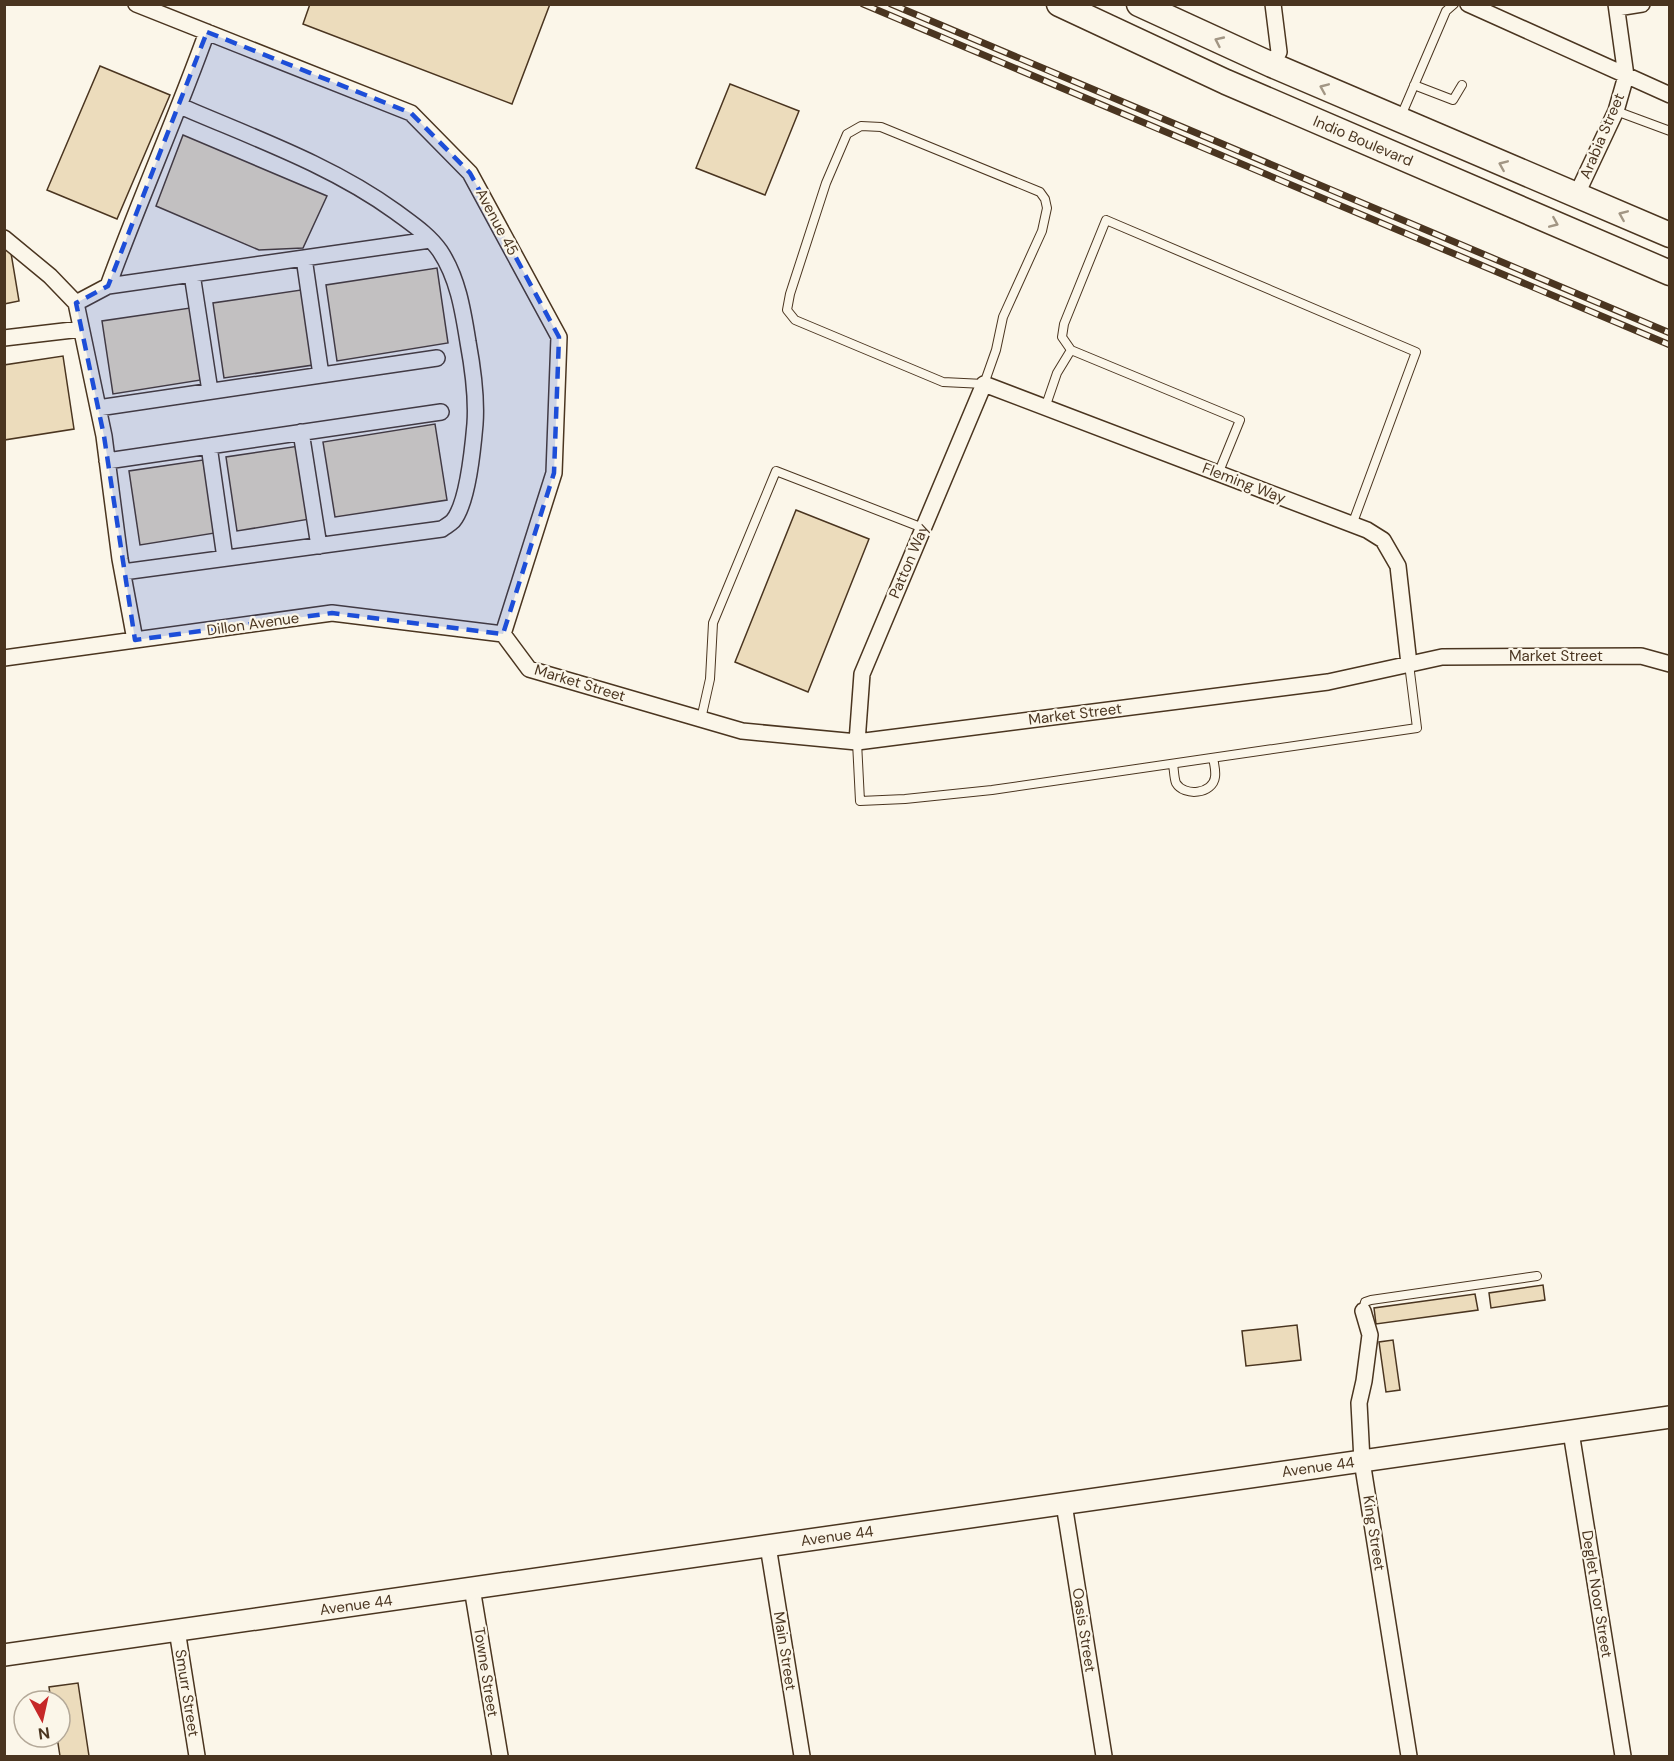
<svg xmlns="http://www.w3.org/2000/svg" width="1674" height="1761" font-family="'DM Sans',sans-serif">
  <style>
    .building { fill: #ecdcbc; stroke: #4a3520; stroke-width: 1.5 }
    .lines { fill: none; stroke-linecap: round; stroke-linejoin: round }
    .lane-casing { stroke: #4a3520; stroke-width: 10 }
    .street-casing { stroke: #4a3520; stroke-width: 18 }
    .secondary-casing { stroke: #4a3520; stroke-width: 24 }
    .primary-casing { stroke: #4a3520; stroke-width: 27 }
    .lane { stroke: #fbf6e9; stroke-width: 8 }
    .street { stroke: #fbf6e9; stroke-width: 15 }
    .secondary { stroke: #fbf6e9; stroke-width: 21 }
    .primary { stroke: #fbf6e9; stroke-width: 24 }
    .rail-casing { stroke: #4a3520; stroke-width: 7 }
    .rail { stroke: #fbf6e9; stroke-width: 4.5; stroke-dasharray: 14; stroke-linecap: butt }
    .oneway { stroke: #a29684 }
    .marked { fill: #1d4ed8; fill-opacity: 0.2; stroke: #1d4ed8; stroke-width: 4.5; stroke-dasharray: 12 8; stroke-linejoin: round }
    .labels { text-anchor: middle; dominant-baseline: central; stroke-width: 4.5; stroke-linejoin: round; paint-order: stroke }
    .street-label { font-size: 15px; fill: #4a3520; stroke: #fbf6e9 }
  </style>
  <rect width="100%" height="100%" fill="#fbf6e9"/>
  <!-- building -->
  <path class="building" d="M310,4H550L512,104L303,24Z
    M100,66L170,95L117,219L47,190Z
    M730,84L799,111L765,195L696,168Z
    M183,135L327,196L303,248L259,250L156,206Z
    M4,243L10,247L19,301L4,304Z
    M437,268L448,343L337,361L326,285Z
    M301,290L313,365L224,378L213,303Z
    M190,308L201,380L113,394L102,321Z
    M63,356L74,429L4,440V365Z
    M435,424L447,500L335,517L323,442Z
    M299,446L310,519L237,531L226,457Z
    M203,460L215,533L140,545L129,471Z
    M796,510L869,539L808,692L735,662Z
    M1543,1285L1545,1300L1491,1308L1489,1293Z
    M1475,1294L1478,1310L1376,1324L1374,1308Z
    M1297,1325L1301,1360L1246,1366L1242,1331Z
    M1393,1340L1400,1390L1386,1392L1379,1342Z
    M78,1683L89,1756H60L57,1737H60V1701H51L49,1687Z"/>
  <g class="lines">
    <!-- lane casing -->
    <g class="lane-casing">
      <path id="lane" d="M1414,85L1453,100L1462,85
        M1616,111L1670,131
        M1401,116L1446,11L1454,4
        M861,126L881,127L1040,192L1045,199L1047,208L1042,231L1003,317L996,350L984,384L943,382L795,320L787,310L790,294L826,183L847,134Z
        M1071,350L1062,337L1064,324L1106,220L1416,352L1352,525
        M1045,408L1057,373L1071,350L1240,420L1218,474
        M701,719L710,679L713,623L776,471L923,528
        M857,742L860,801L905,799L992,790L1417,728L1409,664
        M1173,764C1174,769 1174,778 1176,783C1184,797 1213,794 1215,777C1216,771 1214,763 1213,758
        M1363,1311L1365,1302L1371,1300L1537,1276"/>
    </g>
    <!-- street casing -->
    <g class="street-casing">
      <path id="street" d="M136,4L411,113L470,173L559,337L554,473L503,634
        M1468,4L1670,95
        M1617,8L1642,4
        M1272,65L1279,52L1273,4
        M1576,196L1616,111L1626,76L1616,4
        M4,238L50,276L76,303
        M304,258L321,375
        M192,274L210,391
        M108,286L430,240
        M4,338L81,329
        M98,408L437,358
        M301,432L319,546
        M209,446L225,558
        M107,461L441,412
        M123,572L442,529C446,526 450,524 453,521C468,503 473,447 475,424C477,396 473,369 468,342C463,311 458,278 440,251C429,235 412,224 396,212C331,165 254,138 180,106
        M503,634L529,669L742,731L857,742L1328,682L1442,657L1641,656L1670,664
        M135,640L120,559L104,436L76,303L108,286C139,201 176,118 207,32
        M4,658L332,613L503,634
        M857,742L862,674L984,384L1367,530L1383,540L1398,566L1409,664
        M1363,1311L1370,1335L1364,1381L1359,1403L1362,1461L1409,1756
        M1571,1432L1623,1756
        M1064,1504L1104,1756
        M768,1546L802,1756
        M472,1588L500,1756
        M177,1630L197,1756"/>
    </g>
    <!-- secondary casing -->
    <g class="secondary-casing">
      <path id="secondary" d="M4,1655L1670,1417"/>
    </g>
    <!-- primary casing -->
    <g class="primary-casing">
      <path id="primary" d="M1059,4L1226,82L1670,273
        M1139,4L1272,65L1670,235"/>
    </g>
    <!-- lane -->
    <use href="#lane" class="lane"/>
    <!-- street -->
    <use href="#street" class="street"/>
    <!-- secondary -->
    <use href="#secondary" class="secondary"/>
    <!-- primary -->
    <use href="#primary" class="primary"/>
    <!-- rail casing -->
    <g class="rail-casing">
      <path id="rail" d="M863,4L1670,345
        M891,4L1670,333"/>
    </g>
    <!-- rail -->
    <use href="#rail" class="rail"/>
  </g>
  <!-- one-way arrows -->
  <defs><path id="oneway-chevron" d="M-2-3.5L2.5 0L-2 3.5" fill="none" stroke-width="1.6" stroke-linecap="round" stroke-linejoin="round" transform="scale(1.5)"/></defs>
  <g class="oneway">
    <use href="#oneway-chevron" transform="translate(1219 41) rotate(-155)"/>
    <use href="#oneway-chevron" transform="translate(1324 88) rotate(-157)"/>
    <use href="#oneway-chevron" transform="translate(1503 165) rotate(-157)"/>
    <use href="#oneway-chevron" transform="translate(1623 215) rotate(-157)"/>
    <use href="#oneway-chevron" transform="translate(1554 223) rotate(23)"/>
  </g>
  <!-- marked area -->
  <path class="marked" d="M207,32L411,113L470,173L559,337L554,473L503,634L332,613L135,640L104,436L76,303L108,286Z"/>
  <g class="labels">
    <!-- street labels -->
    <g class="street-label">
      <text transform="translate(1602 136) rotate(-67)">Arabia Street</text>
      <text transform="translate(1363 141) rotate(23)">Indio Boulevard</text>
      <text transform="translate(497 222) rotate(62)">Avenue 45</text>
      <text transform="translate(1244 483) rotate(21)">Fleming Way</text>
      <text transform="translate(909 561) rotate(-67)">Patton Way</text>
      <text transform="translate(253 624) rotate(-8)">Dillon Avenue</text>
      <text x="1556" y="656">Market Street</text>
      <text transform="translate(580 683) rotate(17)">Market Street</text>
      <text transform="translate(1075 714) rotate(-7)">Market Street</text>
      <text transform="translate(1318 1467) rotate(-8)">Avenue 44</text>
      <text transform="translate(1374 1533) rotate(81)">King Street</text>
      <text transform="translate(837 1536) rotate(-8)">Avenue 44</text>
      <text transform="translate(1597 1594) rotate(81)">Deglet Noor Street</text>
      <text transform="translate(356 1605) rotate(-8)">Avenue 44</text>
      <text transform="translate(1084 1630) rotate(81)">Oasis Street</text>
      <text transform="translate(785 1651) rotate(81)">Main Street</text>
      <text transform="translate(486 1672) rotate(81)">Towne Street</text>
      <text transform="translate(187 1693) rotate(81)">Smurr Street</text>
    </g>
  </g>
  <!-- border -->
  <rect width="1674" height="1761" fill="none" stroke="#4a3520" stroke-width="12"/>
  <!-- north arrow -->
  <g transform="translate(42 1719) rotate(172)"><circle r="28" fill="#fbf6e9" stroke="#b4a999" stroke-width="1.5"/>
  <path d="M0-4.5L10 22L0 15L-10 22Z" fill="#c62828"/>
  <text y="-9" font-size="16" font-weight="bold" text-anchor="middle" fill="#4a3520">N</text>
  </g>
</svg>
